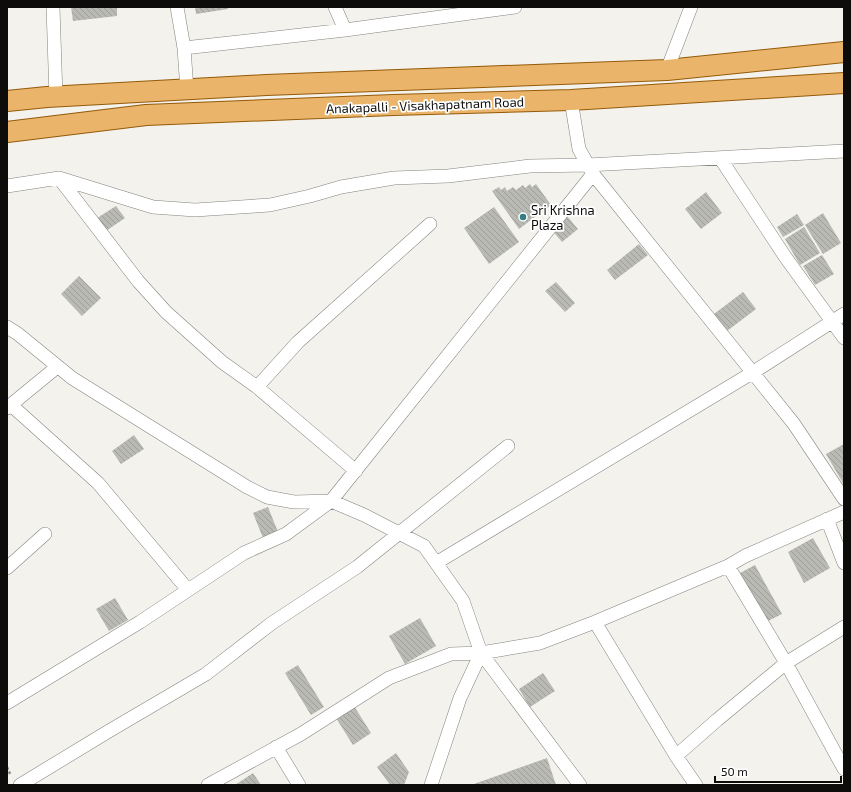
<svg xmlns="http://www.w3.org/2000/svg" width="851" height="792" font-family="'Exo 2',sans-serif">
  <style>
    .building { fill: url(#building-back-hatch) }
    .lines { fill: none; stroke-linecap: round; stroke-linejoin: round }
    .minor-casing { stroke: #85837f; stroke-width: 14 }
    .primary-casing { stroke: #945a08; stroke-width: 22 }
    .path { stroke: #8f8d8a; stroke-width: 2.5; stroke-dasharray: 3 2; stroke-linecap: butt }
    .minor { stroke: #fff; stroke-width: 13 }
    .primary { stroke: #eab56a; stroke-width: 20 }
    .poi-dot { fill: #357d85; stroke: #fff; stroke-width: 1.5 }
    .labels { text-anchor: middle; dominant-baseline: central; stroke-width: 3.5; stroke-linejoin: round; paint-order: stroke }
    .street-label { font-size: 13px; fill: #0d0c0b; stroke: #fff }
    .poi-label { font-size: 13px; fill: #0d0c0b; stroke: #fff; text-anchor: start }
  </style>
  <defs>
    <pattern id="building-back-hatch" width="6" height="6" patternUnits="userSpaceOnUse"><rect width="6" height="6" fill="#babab5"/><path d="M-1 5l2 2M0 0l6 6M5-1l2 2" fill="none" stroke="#9f9f9a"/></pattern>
  </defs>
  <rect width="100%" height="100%" fill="#f4f2ed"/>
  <!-- building -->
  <path class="building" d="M71,7H117V16L73,21Z
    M195,7H228V9L196,14Z
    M530,184L532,187L536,184L551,205L519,229L492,191L499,187L501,190L505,187L507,191L513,187L516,190L523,185L525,188Z
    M706,192L722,213L701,229L685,209Z
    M116,206L125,218L103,233L94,220Z
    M494,207L519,242L489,264L464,228Z
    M823,213L841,243L823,254L805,225Z
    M797,214L804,225L783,237L777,227Z
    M567,216L578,229L562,242L551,229Z
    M804,227L820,253L800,265L785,239Z
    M639,244L648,255L615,280L607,270Z
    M822,255L834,274L815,285L803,266Z
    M79,276L101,298L82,316L61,294Z
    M556,282L575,303L565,312L545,291Z
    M743,292L756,309L727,331L714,314Z
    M134,435L144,449L121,464L112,451Z
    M844,444V485L826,454Z
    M268,507L278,532L263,538L253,513Z
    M813,538L830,568L804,583L788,552Z
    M755,565L782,614L766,622L740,573Z
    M115,598L128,620L109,631L96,609Z
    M420,618L436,646L405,664L389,636Z
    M298,665L324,707L311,715L285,673Z
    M543,673L555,691L530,707L519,689Z
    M354,706L371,733L353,745L336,718Z
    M396,753L409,772L404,785H390L377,767Z
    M547,758L556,785H471Z
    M253,773L261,785H235Z"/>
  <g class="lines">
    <!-- minor casing -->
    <g class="minor-casing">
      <path id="minor" d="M53,7L56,97
        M177,7L184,48L187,90
        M335,7L345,30
        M184,48L345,30L515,7
        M667,70L691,7
        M720,158L786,258L844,338
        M593,174L794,424L844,499
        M59,178L138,281L166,312L222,362L257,387L356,471
        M7,186L59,178L153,207L195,210L270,205L310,196L341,187L394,178L448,176L530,166L588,165L844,151
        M7,327L18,334L72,378L247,487L267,497L294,502L331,501L593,174L579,149L571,100
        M257,387L298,342L430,224
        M11,405L98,483L188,590
        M7,408L57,367
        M827,519L844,563
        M436,563L752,373L844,314
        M728,566L786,663L844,769
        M7,568L45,534
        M595,622L676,756L696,785
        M481,653L580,785
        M7,703L140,622L244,553L286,534L331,501L364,515L424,546L463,601L481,653L540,643L595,622L728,566L745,556L844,512
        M276,747L299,785
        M676,756L717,720L786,663L844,627
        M20,785L109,731L206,674L272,623L357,567L508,446
        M208,785L301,734L389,678L451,654L481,653
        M431,785L460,698L481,653"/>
    </g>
    <!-- primary casing -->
    <g class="primary-casing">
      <path id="primary" d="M7,101L47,97L266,85L667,70L844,52
        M7,132L146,115L393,105L571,100L844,83"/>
    </g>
    <!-- path -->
    <path class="path" d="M7,767L10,774"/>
    <!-- minor -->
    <use href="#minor" class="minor"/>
    <!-- primary -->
    <use href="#primary" class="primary"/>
  </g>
  <!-- markers -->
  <circle class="poi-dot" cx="523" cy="217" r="4"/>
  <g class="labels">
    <!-- street labels -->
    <g class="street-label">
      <text transform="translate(425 105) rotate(-2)">Anakapalli - Visakhapatnam Road</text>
    </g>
    <!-- poi labels -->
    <g class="poi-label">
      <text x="531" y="210">Sri Krishna<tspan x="531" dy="15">Plaza</tspan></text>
    </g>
  </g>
  <!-- border -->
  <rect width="851" height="792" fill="none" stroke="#0d0c0b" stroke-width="16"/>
  <!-- scale -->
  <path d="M715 776v6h126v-6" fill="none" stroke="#0d0c0b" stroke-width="2"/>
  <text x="721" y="776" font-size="12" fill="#0d0c0b" stroke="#ffffff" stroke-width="3" paint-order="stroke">50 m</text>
</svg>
